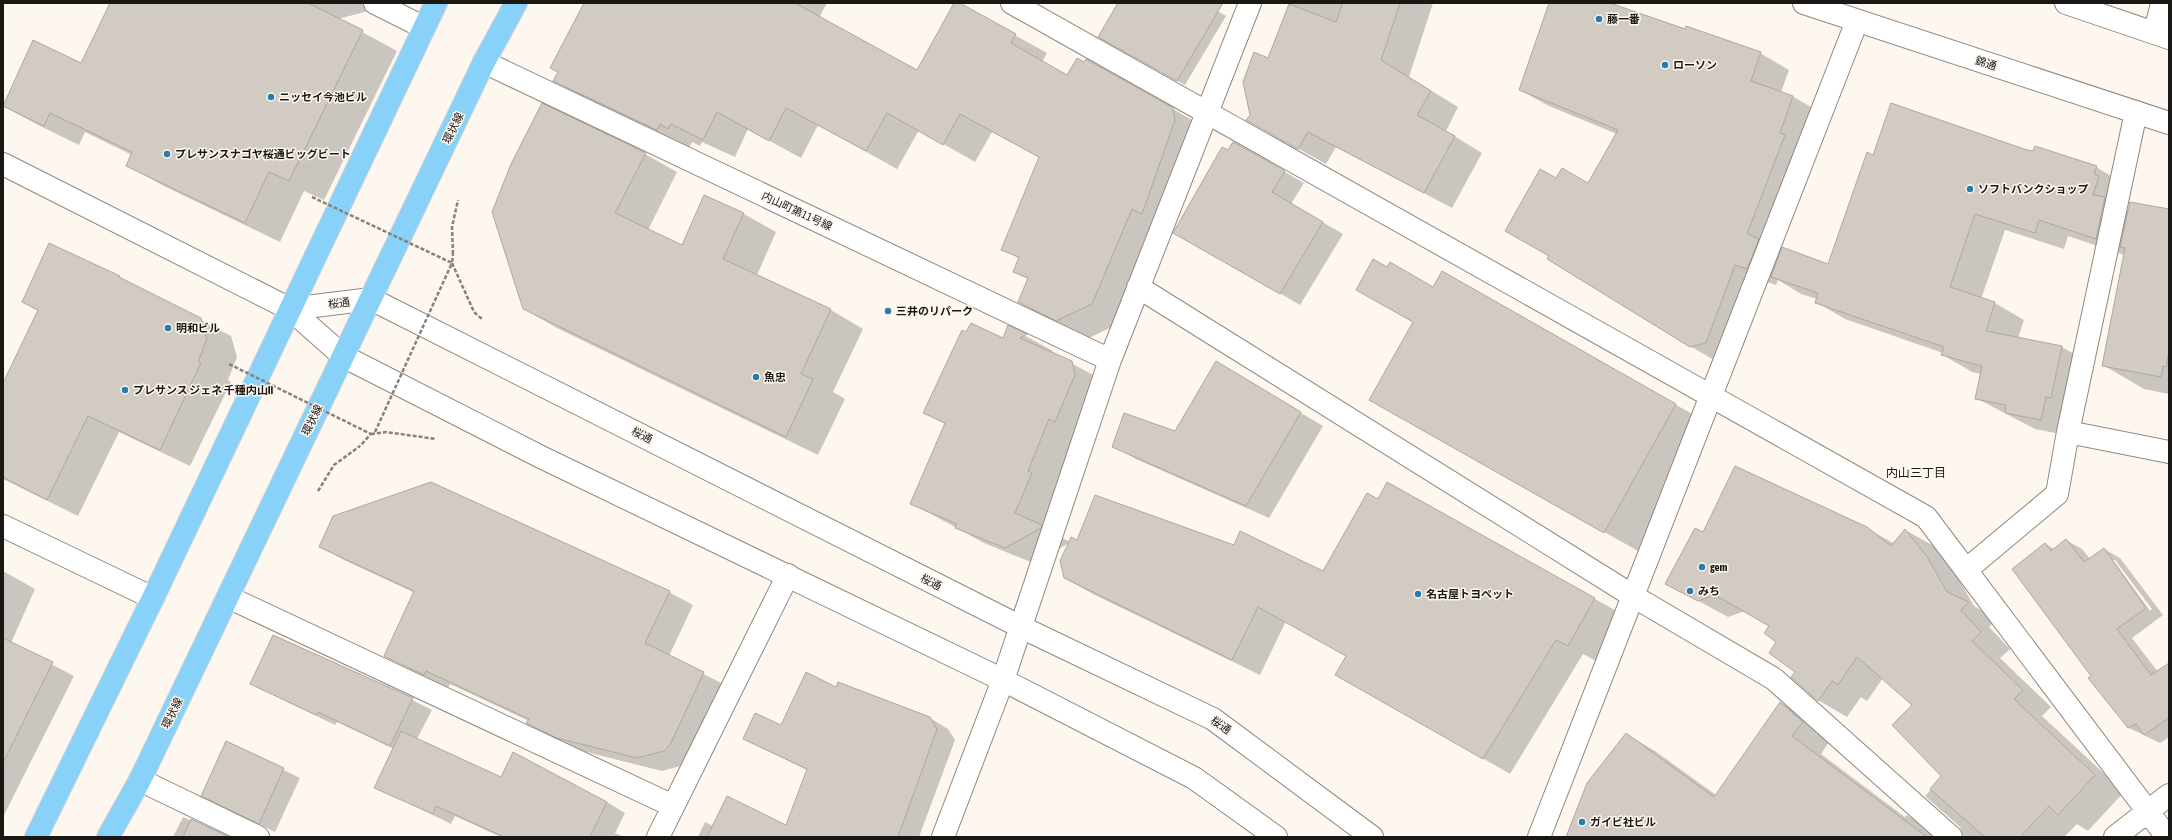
<svg xmlns="http://www.w3.org/2000/svg" width="2172" height="840" font-family="'Asap Condensed','Noto Sans JP',sans-serif">
  <style>
    .shadow { fill: #0003; fill-rule: evenodd }
    .building { fill: #d2cbc3; stroke: #aea8a0 }
    .lines { fill: none; stroke-linecap: round; stroke-linejoin: round }
    .street-casing { stroke: #8f8881; stroke-width: 24 }
    .secondary-casing { stroke: #8f8881; stroke-width: 24 }
    .primary-casing { stroke: #d6d5d5; stroke-width: 24 }
    .path { stroke: #86817c; stroke-width: 2.5; stroke-dasharray: 4 2; stroke-linecap: butt }
    .street { stroke: #fff; stroke-width: 22 }
    .secondary { stroke: #fff; stroke-width: 22 }
    .primary { stroke: #88d1f8; stroke-width: 22 }
    .path-bridge { stroke: #86817c; stroke-width: 2.5; stroke-dasharray: 4 2; stroke-linecap: butt }
    .poi-dot { fill: #267dac; stroke: #fef7ef; stroke-width: 1.5 }
    .labels { text-anchor: middle; dominant-baseline: central; stroke-width: 3; stroke-linejoin: round; paint-order: stroke }
    .poi-label { font-size: 11px; font-weight: bold; fill: #1a1815; stroke: #fef7ef; text-anchor: start }
    .street-label { font-size: 11px; fill: #1a1815; stroke: #fef7ef }
    .neighbourhood-label { font-size: 12px; fill: #1a1815; stroke: #fef7ef }
  </style>
  <rect width="100%" height="100%" fill="#fef7ef"/>
  <!-- shadow -->
  <path class="shadow" d="M106,3H399L338,19L397,51L324,200L304,191L280,242L162,185L127,165L132,155L85,132L79,145L38,125L3,106L34,42L81,65L110,5Z
    M585,3H827L819,18L917,71L955,3H957L1047,53L1042,62L1068,76L1173,109L1204,127L1206,138L1173,231L1164,226L1124,321L1089,338L1050,320L1019,302L1028,279L1015,272L1020,259L1002,249L1040,158L992,132L975,162L919,130L897,169L818,125L801,158L748,129L735,157L702,142L700,146L692,142L689,148L586,99L555,81Z
    M1119,3H1204L1226,16L1185,85L1100,37Z
    M1291,3H1433L1409,77L1458,107L1446,131L1482,153L1452,208L1336,147L1326,164L1275,136L1251,115Z
    M1550,3H1607L1760,53L1789,70L1781,92L1792,96L1821,113L1776,250L1781,253L1829,265L1874,156L2027,151L2096,167L2125,184L2123,208L2129,212L2169,210V394L2144,389L2103,365L2124,255L2068,236L2064,249L2005,230L1981,299L1995,303L2024,320L2018,338L2062,347L2091,364L2070,436L2035,429L1976,398L1981,374L1972,372L1943,355V353L1845,319L1816,302L1817,299L1801,294L1778,280L1776,285L1764,281L1719,363L1690,346L1550,256L1557,179L1589,184L1617,134L1549,106L1520,90Z
    M1234,143L1304,183L1291,204L1343,234L1300,305L1175,232Z
    M645,154L677,172L648,230L682,246L744,214L776,232L757,275L831,310L863,329L833,392L845,399L818,455L557,328L524,309Z
    M49,244L119,277L231,336L237,357L228,380L231,382L190,466L119,432L78,516L3,479V385L38,311L23,302Z
    M1388,269L1434,288L1442,273L1710,424L1638,551L1404,419L1414,322Z
    M1009,327L1053,351L1050,352L1099,378L1055,487L1059,490L1043,527L1070,542L1235,547L1323,572L1378,500L1387,484L1622,614L1596,661L1583,654L1510,774L1337,674L1347,656L1286,621L1260,675L1093,594L1065,578L1069,543L1033,563L984,543L911,503L945,424L924,412L1003,340Z
    M1239,376L1323,426L1269,518L1136,459L1113,446L1175,432Z
    M1866,528L1893,543L1905,530L1934,546L1957,576L1974,606L1997,619L1989,627L2010,649L2000,658L2051,707L2042,716L2124,792L2088,831L2077,824L2064,837H1964L1960,827L1925,796L1943,776L1913,705L1883,678L1867,701L1861,697L1847,717L1818,700L1778,641L1771,625L1745,611L1728,617L1667,584L1703,533Z
    M2066,540L2082,549L2090,559L2104,549L2120,558L2163,615L2132,638L2158,672L2169,664V737L2160,743L2129,728L2092,676L2046,544L2054,549ZM2113,560H2115L2152,609L2150,611Z
    M321,547L669,592L693,605L669,656L727,686L688,764L662,771L582,751L551,737L528,723L529,721L450,684L448,688L385,656L415,593L344,560Z
    M3,571L35,589L11,643L74,676L3,817Z
    M354,671L432,710L417,739L501,778L607,802L625,813L615,833L624,837H501L455,816L451,824L376,787L394,749L337,722L335,725L251,684L352,673Z
    M837,688L930,718L948,729L955,740L919,837H698L705,822L713,826L786,827L807,770L744,739L781,726Z
    M1781,703L1810,720L1831,739L1821,754L1905,817L1907,815L1941,837H1567L1626,734L1655,751L1716,795Z
    M227,742L300,778L275,832L203,795Z
    M183,817L226,837H173Z"/>
  <!-- building -->
  <path class="building" d="M110,3H308L363,30L289,181L269,172L245,223L126,166L132,152L50,113L44,126L3,106L33,40L81,63Z
    M584,3H795L917,70L954,3H960L1016,34L1011,43L1067,75L1077,58L1084,62L1086,59L1173,108L1175,120L1142,214L1132,209L1092,304L1056,321L1018,302L1028,278L1013,272L1019,257L1001,250L1039,157L960,114L943,145L887,113L866,151L786,108L769,141L717,112L703,140L671,124L668,129L660,124L657,130L553,81L558,72L550,68Z
    M1118,3H1223L1177,81L1098,37Z
    M1343,3H1400L1381,60L1431,91L1417,115L1455,136L1424,193L1308,132L1298,149L1246,120L1250,115L1243,82L1254,52L1268,58L1289,4L1336,22Z
    M1549,3H1610L1685,29L1686,26L1761,52L1751,81L1793,96L1780,133L1785,135L1747,234L1759,239L1747,269L1735,265L1706,343L1690,347L1547,259L1549,256L1505,231L1540,169L1556,178L1562,168L1588,183L1618,130L1519,90Z
    M542,103L646,153L615,213L682,245L704,195L744,213L723,259L831,309L801,374L813,379L786,437L523,309L492,212L511,164Z
    M1891,103L2027,150L2033,151L2035,146L2097,166L2094,174L2099,176L2093,195L2105,197L2096,239L2039,220L2035,233L1975,214L1950,287L1995,302L1986,331L2062,346L2051,398L2046,397L2041,420L2005,413L2006,405L1975,399L1982,366L1941,355L1944,347L1815,303L1818,293L1771,277L1782,247L1828,264L1867,152L1873,155Z
    M1233,142L1285,171L1272,192L1323,222L1280,294L1173,233L1222,147L1228,150Z
    M2130,202L2169,209V351L2166,367L2163,366L2161,377L2102,366L2125,248L2120,247Z
    M49,243L120,276L119,277L201,318L207,339L198,362L201,363L160,450L88,416L47,500L3,477V383L38,310L22,302Z
    M1373,259L1387,267L1390,262L1433,287L1442,271L1676,404L1604,533L1369,400L1413,322L1356,290Z
    M971,323L1003,338L1008,325L1027,334L1020,338L1072,361L1075,375L1055,422L1049,419L1028,471L1032,473L1015,513L1042,525L1041,528L1005,548L955,528L957,524L910,504L945,423L923,413L962,330L966,332Z
    M1216,361L1301,412L1246,506L1112,447L1124,413L1175,431Z
    M1735,466L1867,527L1891,546L1905,529L1928,558L1947,592L1969,602L1961,610L1981,632L1972,641L2023,690L2014,699L2095,775L2058,815L2049,806L2020,837H1985L1930,789L1941,776L1892,725L1912,705L1857,657L1838,685L1832,681L1818,701L1791,677L1795,672L1769,653L1776,642L1764,633L1769,626L1715,595L1698,601L1665,584L1695,528L1703,532Z
    M431,482L670,591L645,643L704,672L670,745L664,751L637,758L557,738L526,723L529,719L426,671L424,675L384,656L414,591L319,547L333,516Z
    M1387,482L1595,598L1568,646L1556,640L1483,759L1335,675L1346,656L1258,607L1232,660L1064,578L1060,561L1071,537L1077,540L1095,495L1234,545L1240,531L1323,571L1367,493L1378,499Z
    M2066,539L2084,562L2104,548L2146,608L2117,629L2151,675L2169,663V718L2144,735L2136,724L2128,728L2088,678L2091,676L2012,569L2045,543L2051,551Z
    M273,635L413,698L390,746L318,712L316,715L250,684Z
    M3,638L53,662L3,763Z
    M806,672L836,687L838,682L930,717L937,729L898,837H707L727,796L786,825L807,769L743,739L755,713L781,725Z
    M1780,702L1803,722L1792,736L1927,837H1566L1587,783L1626,733L1714,797Z
    M401,731L501,777L513,752L607,802L590,837H504L436,806L433,814L374,788Z
    M226,741L284,768L259,824L201,796Z
    M191,819L229,837H183Z"/>
  <g class="lines">
    <!-- street casing -->
    <g class="street-casing">
      <path id="street" d="M375,3L423,27
        M1012,3L1926,517L2167,837
        M2155,33L2162,3
        M484,62L1110,360
        M1138,287L1633,596L1774,679L1951,837
        M2068,432L2169,452
        M3,526L153,598
        M1966,570L2057,494L2068,432L2136,112
        M228,597L673,806
        M140,780L258,837
        M658,837L788,575
        M943,837L1003,680L1110,360L1250,3
        M1539,837L1857,21
        M2115,837L2169,795"/>
    </g>
    <!-- secondary casing -->
    <g class="secondary-casing">
      <path id="secondary" d="M1804,3L2169,123
        M2066,3L2169,38
        M3,164L290,309L343,356L541,457L1003,680L1194,778L1276,837
        M290,309L371,299L1021,627L1213,719L1372,837"/>
    </g>
    <!-- primary casing -->
    <g class="primary-casing">
      <path id="primary" d="M36,837L153,598L436,3
        M108,837L140,780L484,62L516,3"/>
    </g>
    <!-- path -->
    <path class="path" d="M453,254L452,227L458,200
      M452,263L474,312L482,319
      M371,434L386,432L436,439
      M318,491L334,465L360,446"/>
    <!-- street -->
    <use href="#street" class="street"/>
    <!-- secondary -->
    <use href="#secondary" class="secondary"/>
    <!-- primary -->
    <use href="#primary" class="primary"/>
    <!-- path-bridge -->
    <path class="path-bridge" d="M312,197L452,263L453,254
      M229,364L371,434L360,446
      M375,432L452,263"/>
  </g>
  <!-- markers -->
  <g class="poi-dot">
    <circle cx="1599" cy="19" r="4"/>
    <circle cx="1665" cy="65" r="4"/>
    <circle cx="271" cy="97" r="4"/>
    <circle cx="167" cy="154" r="4"/>
    <circle cx="1970" cy="189" r="4"/>
    <circle cx="888" cy="311" r="4"/>
    <circle cx="168" cy="328" r="4"/>
    <circle cx="756" cy="377" r="4"/>
    <circle cx="125" cy="390" r="4"/>
    <circle cx="1702" cy="567" r="4"/>
    <circle cx="1690" cy="591" r="4"/>
    <circle cx="1418" cy="594" r="4"/>
    <circle cx="1582" cy="822" r="4"/>
  </g>
  <g class="labels">
    <!-- poi labels -->
    <g class="poi-label">
      <text x="1607" y="19">藤一番</text>
      <text x="1673" y="65">ローソン</text>
      <text x="279" y="97">ニッセイ今池ビル</text>
      <text x="175" y="154">プレサンスナゴヤ桜通ビッグビート</text>
      <text x="1978" y="189">ソフトバンクショップ</text>
      <text x="896" y="311">三井のリパーク</text>
      <text x="176" y="328">明和ビル</text>
      <text x="764" y="377">魚忠</text>
      <text x="133" y="390">プレサンス ジェネ 千種内山II</text>
      <text x="1710" y="567">gem</text>
      <text x="1698" y="591">みち</text>
      <text x="1426" y="594">名古屋トヨペット</text>
      <text x="1590" y="822">ガイビ社ビル</text>
    </g>
    <!-- street labels -->
    <g class="street-label">
      <text transform="translate(1986 63) rotate(18)">錦通</text>
      <text transform="translate(453 128) rotate(-64)">環状線</text>
      <text transform="translate(797 211) rotate(25)">内山町第11号線</text>
      <text transform="translate(339 303) rotate(-7)">桜通</text>
      <text transform="translate(312 420) rotate(-64)">環状線</text>
      <text transform="translate(642 435) rotate(27)">桜通</text>
      <text transform="translate(931 582) rotate(27)">桜通</text>
      <text transform="translate(172 713) rotate(-64)">環状線</text>
      <text transform="translate(1221 725) rotate(35)">桜通</text>
    </g>
    <!-- neighbourhood labels -->
    <g class="neighbourhood-label">
      <text x="1916" y="473">内山三丁目</text>
    </g>
  </g>
  <!-- border -->
  <rect width="2172" height="840" fill="none" stroke="#1a1815" stroke-width="8"/>
</svg>
